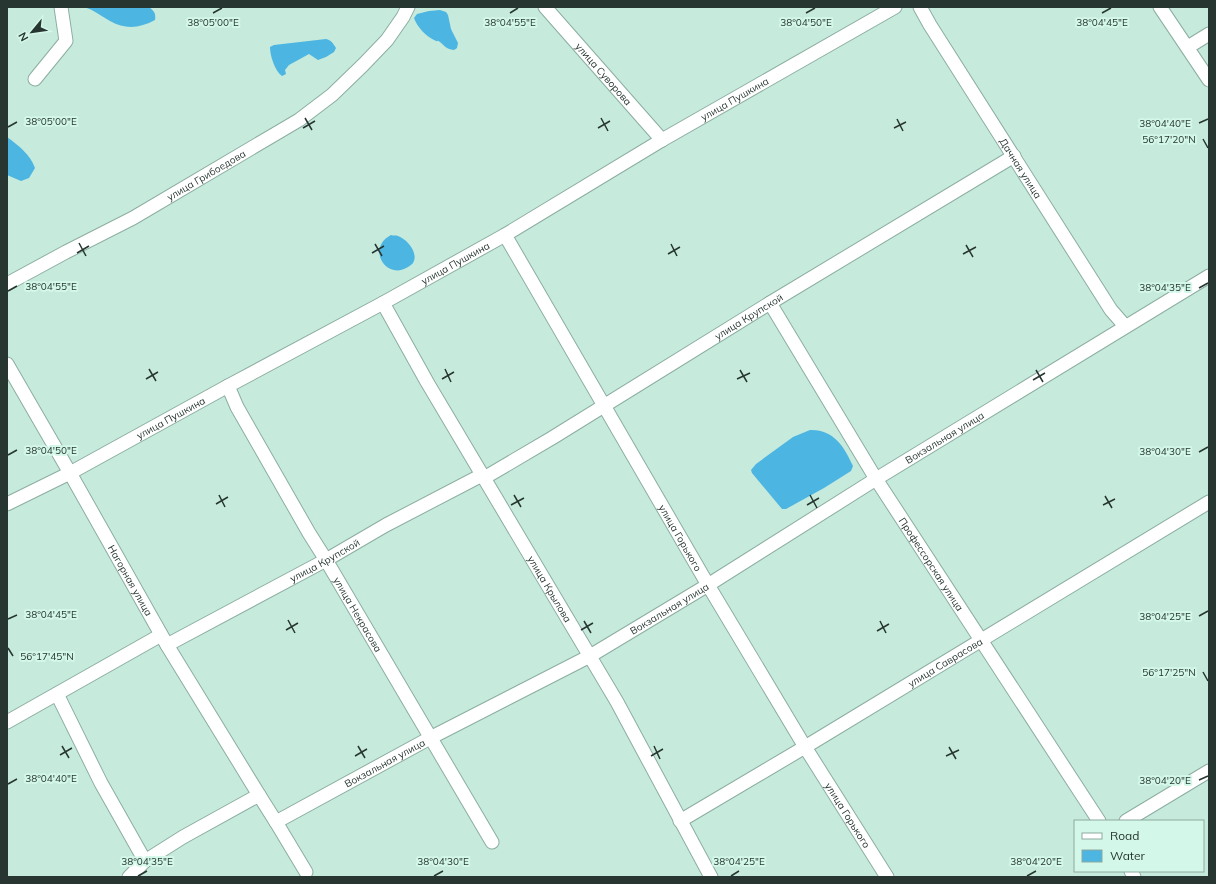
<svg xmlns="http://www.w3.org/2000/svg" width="1216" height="884" font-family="Mulish,sans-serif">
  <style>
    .water { fill: #4cb5e2 }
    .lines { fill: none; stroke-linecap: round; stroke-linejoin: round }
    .minor-casing { stroke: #8caea1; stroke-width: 15 }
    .minor { stroke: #fff; stroke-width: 13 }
    .ticks { fill: none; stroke: #273630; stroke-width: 1.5 }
    .labels { text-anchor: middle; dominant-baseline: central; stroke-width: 4; stroke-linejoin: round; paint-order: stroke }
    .street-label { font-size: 10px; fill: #273630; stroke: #d3f7e9 }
    .ticks-label { font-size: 10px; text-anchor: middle; fill: #273630; stroke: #d3f7e9; stroke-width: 4; stroke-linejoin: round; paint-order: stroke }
  </style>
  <rect width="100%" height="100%" fill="#c6eadc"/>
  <!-- water -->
  <path class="water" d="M83,7H149C154,11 156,13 155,20C140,28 126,30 110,21C101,16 93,9 83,7Z
    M440,10L446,12L448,15L451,29L458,43L457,48L454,50C446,49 446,47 440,42C435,39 440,43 434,40C426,36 417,27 414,18L417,14L429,11Z
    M326,39C331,40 333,43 336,48L334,52L326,57L318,60L309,54L289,65L285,70L286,74L282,76C275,71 270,56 270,47L274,45Z
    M7,137C19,146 30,154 35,168L29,178L21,181L7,175Z
    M391,235C393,236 396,235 398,236C407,239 419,253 413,263C412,264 410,266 408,267C386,281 366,248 391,235Z
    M810,430C833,429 844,446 853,466L851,471L824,488L786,509H782L752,473L751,470L756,464L793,437Z"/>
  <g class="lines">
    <!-- minor casing -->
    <g class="minor-casing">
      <g id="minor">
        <path id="s1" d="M545,7L662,140"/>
        <path id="s2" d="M920,7L930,25L1111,310L1125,326"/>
        <path d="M1160,7L1209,80"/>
        <path d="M1188,47L1209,34"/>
        <path d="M35,79L66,41L61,7"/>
        <path id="s3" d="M505,235L708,585L805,747L887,877"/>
        <path id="s4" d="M7,284L66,252L133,218L299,120L332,95L363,65L387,40L403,17L408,7"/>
        <path id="s5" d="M383,303L427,382L617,702L711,877"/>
        <path id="s6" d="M770,303L876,479L1099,821"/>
        <path id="s7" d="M7,364L70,473L167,645L259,795"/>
        <path id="s8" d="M228,386L237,407L309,533L326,560L492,842"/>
        <path id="s9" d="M484,478L552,438L770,303L1014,156"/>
        <path id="s10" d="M7,504L70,473L228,386L383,303L505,235L662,140L895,7"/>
        <path id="s11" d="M167,645L326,560L386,525L482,475"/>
        <path d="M57,694L101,783L145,861"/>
        <path d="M7,722L161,635"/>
        <path id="s12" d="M680,821L805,747L1209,502"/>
        <path d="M1126,821L1209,771"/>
        <path d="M276,822L306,872"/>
        <path d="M1131,871L1134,877"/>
        <path id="s13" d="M129,877L145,861L183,837L259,795L276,822L430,738L590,656L708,585L876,479L1209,276"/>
      </g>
    </g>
    <!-- minor -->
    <use href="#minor" class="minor"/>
  </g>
  <!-- ticks -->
  <path class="ticks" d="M213,13L222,8M510,13L518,8M806,13L815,8M1102,13L1111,8M305,118L312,130M601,118L608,131M897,119L903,131M1199,123L1208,119M8,127L17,122M303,128L315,121M598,128L610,121M894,128L906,122M1203,139L1208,148M79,243L86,256M375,244L382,256M671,244L677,256M966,245L973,257M77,253L89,246M372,253L384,246M668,254L680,247M963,254L976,247M1199,288L1208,283M8,291L17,286M149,369L156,381M445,369L451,382M740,370L747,382M1036,370L1043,382M146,379L158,372M442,379L454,372M737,379L750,373M1033,380L1045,373M1199,452L1208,447M8,455L17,450M219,495L225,507M514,495L521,507M810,495L817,508M1105,496L1112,508M216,504L228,497M511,505L524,498M807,505L819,498M1103,505L1115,499M1199,616L1208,611M8,619L17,615M288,620L295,633M584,621L591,633M880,621L886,633M286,630L298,623M581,630L593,623M877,631L889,624M8,648L13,656M1203,672L1208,681M62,746L69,758M358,746L365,758M654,746L660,759M949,747L956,759M60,755L72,748M355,756L367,749M651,756L663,749M946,756L959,750M1199,780L1208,776M8,784L17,779M138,876L147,871M434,876L443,871M731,876L739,871M1027,876L1036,871"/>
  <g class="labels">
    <!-- street labels -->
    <g class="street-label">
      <text stroke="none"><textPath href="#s1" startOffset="89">улица Суворова</textPath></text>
      <text stroke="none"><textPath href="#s10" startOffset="833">улица Пушкина</textPath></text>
      <text stroke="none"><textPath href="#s2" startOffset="190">Дачная улица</textPath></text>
      <text stroke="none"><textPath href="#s4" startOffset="227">улица Грибоедова</textPath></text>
      <text stroke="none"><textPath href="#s10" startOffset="509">улица Пушкина</textPath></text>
      <text stroke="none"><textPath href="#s9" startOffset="310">улица Крупской</textPath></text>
      <text stroke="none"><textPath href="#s10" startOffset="185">улица Пушкина</textPath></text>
      <text stroke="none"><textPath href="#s13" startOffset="958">Вокзальная улица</textPath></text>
      <text stroke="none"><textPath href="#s3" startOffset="350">улица Горького</textPath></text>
      <text stroke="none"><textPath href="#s11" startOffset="179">улица Крупской</textPath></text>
      <text stroke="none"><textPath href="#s6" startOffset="307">Профессорская улица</textPath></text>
      <text stroke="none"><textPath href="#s7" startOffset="249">Нагорная улица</textPath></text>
      <text stroke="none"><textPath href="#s5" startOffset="331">улица Крылова</textPath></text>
      <text stroke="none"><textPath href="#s13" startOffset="634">Вокзальная улица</textPath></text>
      <text stroke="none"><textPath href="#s8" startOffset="263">улица Некрасова</textPath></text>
      <text stroke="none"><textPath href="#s12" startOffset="309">улица Саврасова</textPath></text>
      <text stroke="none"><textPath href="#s13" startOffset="310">Вокзальная улица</textPath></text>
      <text stroke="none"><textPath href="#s3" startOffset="674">улица Горького</textPath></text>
    </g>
  </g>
  <g class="ticks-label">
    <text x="213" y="26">38°05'00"E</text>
    <text x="510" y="26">38°04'55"E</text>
    <text x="806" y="26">38°04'50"E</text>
    <text x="1102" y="26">38°04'45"E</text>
    <text x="51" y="125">38°05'00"E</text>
    <text x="1165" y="127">38°04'40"E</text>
    <text x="1169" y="143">56°17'20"N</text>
    <text x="51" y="290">38°04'55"E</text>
    <text x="1165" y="291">38°04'35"E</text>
    <text x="51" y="454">38°04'50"E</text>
    <text x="1165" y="455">38°04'30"E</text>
    <text x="51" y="618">38°04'45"E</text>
    <text x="1165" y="620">38°04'25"E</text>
    <text x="47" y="660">56°17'45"N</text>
    <text x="1169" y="676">56°17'25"N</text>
    <text x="51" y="782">38°04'40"E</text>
    <text x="1165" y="784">38°04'20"E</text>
    <text x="147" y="865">38°04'35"E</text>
    <text x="443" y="865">38°04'30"E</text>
    <text x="739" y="865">38°04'25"E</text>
    <text x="1036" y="865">38°04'20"E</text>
  </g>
  <!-- border -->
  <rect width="1216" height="884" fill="none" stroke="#273630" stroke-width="16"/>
  <!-- legend -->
  <rect x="1074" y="820" width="130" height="52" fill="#d3f7e9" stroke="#8eaa9f"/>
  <rect x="1082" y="833" width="20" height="6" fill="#ffffff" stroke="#8eaa9f"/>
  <text x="1110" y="840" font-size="12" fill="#273630">Road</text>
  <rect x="1082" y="850" width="20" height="12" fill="#4cb5e2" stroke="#8eaa9f"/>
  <text x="1110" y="860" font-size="12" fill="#273630">Water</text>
  <!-- north arrow -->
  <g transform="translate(32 32) rotate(241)" stroke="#d3f7e9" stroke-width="3" paint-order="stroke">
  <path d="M0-3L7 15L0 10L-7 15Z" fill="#273630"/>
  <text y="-6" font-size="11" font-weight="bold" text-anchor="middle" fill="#273630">N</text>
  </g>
</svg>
